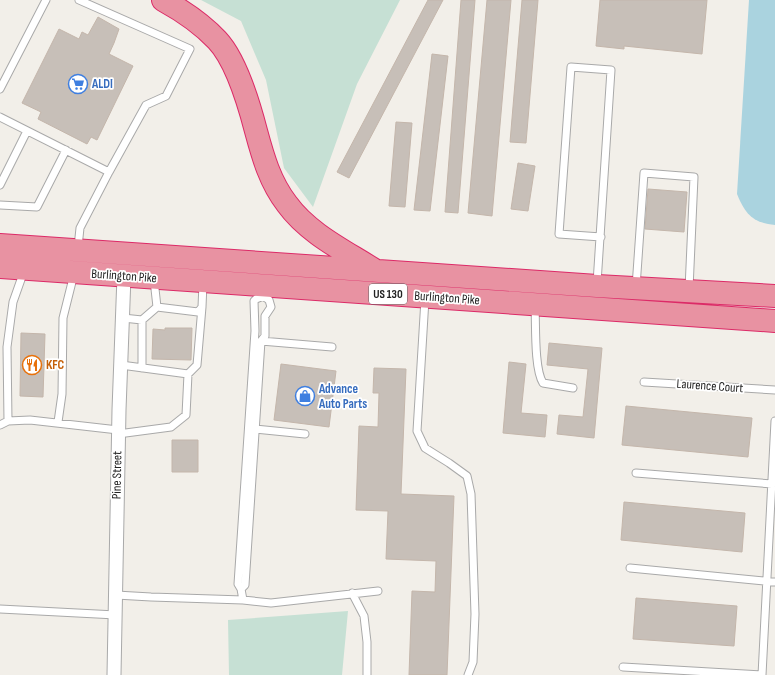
<svg xmlns="http://www.w3.org/2000/svg" width="775" height="675" font-family="'Sofia Sans Condensed',sans-serif">
  <style>
    .wetland { fill: #c6e0d4 }
    .water { fill: #aad3df }
    .building { fill: #c7bfb8; stroke: #c4b6ab }
    .lines { fill: none; stroke-linecap: round; stroke-linejoin: round }
    .lane-casing { stroke: #a9a9a9; stroke-width: 9 }
    .street-casing { stroke: #a9a9a9; stroke-width: 15 }
    .highway-casing { stroke: #dc2a67; stroke-width: 24 }
    .lane { stroke: #fff; stroke-width: 7 }
    .street { stroke: #fff; stroke-width: 13 }
    .highway { stroke: #e892a2; stroke-width: 22 }
    .labels { text-anchor: middle; dominant-baseline: central; stroke-width: 3.5; stroke-linejoin: round; paint-order: stroke }
    .shield { fill: #fff; stroke: #646464; stroke-width: 1 }
    .shield-label { font-size: 12px; font-weight: bold; fill: #222 }
    .shop-label { font-size: 13px; font-weight: bold; fill: #366cbe; stroke: #fff; text-anchor: start }
    .street-label { font-size: 13px; fill: #222; stroke: #fff }
    .food-label { font-size: 13px; font-weight: bold; fill: #c56008; stroke: #fff; text-anchor: start }
  </style>
  <rect width="100%" height="100%" fill="#f2efe9"/>
  <!-- wetland -->
  <path class="wetland" d="M201,0H400L357,84L313,207L284,168L266,80L241,21Z
    M348,611L342,675H229L228,620Z"/>
  <!-- water -->
  <path class="water" d="M749,0H775V225C753,223 745,214 737,194Z"/>
  <!-- building -->
  <path class="building" d="M428,0H443L349,178L337,172Z
    M461,0H475L458,213L445,212Z
    M487,0H511L492,216L468,213Z
    M522,0H538L526,143L510,142Z
    M600,0H707L702,54L624,46V49L596,46Z
    M98,17L119,29L114,43L109,54L133,66L97,140L91,137L87,144L38,119L41,112L22,103L59,29L79,39L82,32L88,35Z
    M432,54L448,56L430,211L414,210Z
    M396,122L412,123L405,207L389,206Z
    M518,163L535,166L528,211L511,209Z
    M648,189L687,192L684,232L645,229Z
    M165,328H192L191,360L152,359L153,329L165,330Z
    M21,333L45,334L43,397L20,396Z
    M549,343L602,348L594,438L557,434L559,415L583,417L588,369L547,365Z
    M509,362L526,364L521,413L547,415L545,437L503,433Z
    M281,364L336,371L329,427L274,420Z
    M374,368L406,369L401,494L454,496L447,675H409L412,591L435,592L436,561L386,559L388,511L356,510L359,426L378,427L379,393H373Z
    M626,406L752,418L748,457L622,445Z
    M172,440H198V472H172Z
    M624,502L745,513L742,552L621,540Z
    M636,598L737,606L734,646L633,639Z"/>
  <g class="lines">
    <!-- lane casing -->
    <g class="lane-casing">
      <path id="lane" d="M0,89L46,0
        M0,117L109,172
        M0,185L27,131
        M0,205L37,207L66,150
        M78,247L80,228L109,172L146,105L166,96L190,49L79,0
        M154,280L157,307L198,312L202,307L203,283
        M597,283L611,70L571,67L559,234L601,237
        M636,287L644,173L694,177L689,289
        M425,299L417,431L425,448L449,463L467,476L471,494L475,614L473,662L468,675
        M535,306C536,324 534,369 543,383L573,388
        M123,318L142,320L157,307
        M142,320V368
        M261,341L332,347
        M121,365L188,374L197,365L202,307
        M644,382L775,390
        M8,421L7,347L13,302L24,271
        M58,422L62,394L63,318L74,274
        M0,425L8,421L30,420L118,430
        M255,429L305,434
        M118,434L171,427L186,415L188,374
        M636,473L772,484
        M630,568L775,582
        M241,589L245,585L261,341L265,336V316L271,307L269,300L263,296
        M352,593L364,616L367,642V675
        M116,595L151,597L243,600L241,589L238,584L255,331L254,301L256,299L263,296
        M243,600L271,603L378,591
        M0,609L116,615
        M623,667L762,675
        M762,675L775,421"/>
    </g>
    <!-- street casing -->
    <g class="street-casing">
      <path id="street" d="M114,675L119,410L124,276"/>
    </g>
    <!-- highway casing -->
    <g class="highway-casing">
      <path id="highway" d="M163,0C183,11 201,23 217,40C236,60 249,104 256,131C263,157 270,182 287,204C308,233 343,250 373,269
        M0,245L597,286L775,296
        M0,267L775,321"/>
    </g>
    <!-- lane -->
    <use href="#lane" class="lane"/>
    <!-- street -->
    <use href="#street" class="street"/>
    <!-- highway -->
    <use href="#highway" class="highway"/>
  </g>
  <!-- icons -->
  <defs>
    <g id="supermarket-ring" transform="scale(1)"><circle r="9.5" fill="#fff" stroke="#3f7fe0" stroke-width="1.5"/><path d="M-6-5.5h2.5l.6 2H6L4.5 2H-2.5L-4.4-4H-6ZM-1.5 3.2a1.3 1.3 0 1 0 .1 0ZM3 3.2a1.3 1.3 0 1 0 .1 0Z" fill="#3f7fe0"/></g>
    <g id="restaurant-ring" transform="scale(1)"><circle r="9.5" fill="#fff" stroke="#e8710a" stroke-width="1.5"/><path d="M-5-6h1v4h1v-4h1v4h1v-4h1v5L-1.5 .5V6h-2V.5L-5-1ZM5-6V6H3V1.5H1.5Q1.5-4 5-6Z" fill="#e8710a"/></g>
    <g id="shop-ring" transform="scale(1)"><circle r="9.5" fill="#fff" stroke="#3f7fe0" stroke-width="1.5"/><path d="M-5-2.5h2.3a2.7 3.5 0 0 1 5.4 0H5L5.5 6h-11ZM-1.5-2.5h3a1.5 2.3 0 0 0-3 0Z" fill="#3f7fe0"/></g>
  </defs>
  <g fill-rule="evenodd">
    <use href="#supermarket-ring" x="78" y="84"/>
    <use href="#restaurant-ring" x="32" y="365"/>
    <use href="#shop-ring" x="305" y="396"/>
  </g>
  <g class="labels">
    <!-- shield labels -->
    <rect class="shield" x="369" y="284" width="38" height="20" rx="3"/>
    <g class="shield-label">
      <text x="388" y="294">US 130</text>
    </g>
    <!-- shop labels -->
    <g class="shop-label">
      <text x="92" y="84">ALDI</text>
      <text x="319" y="389">Advance<tspan x="319" dy="15">Auto Parts</tspan></text>
    </g>
    <!-- street labels -->
    <g class="street-label">
      <text transform="translate(124 276) rotate(4)">Burlington Pike</text>
      <text transform="translate(447 298) rotate(4)">Burlington Pike</text>
      <text transform="translate(710 386) rotate(4)">Laurence Court</text>
      <text transform="translate(117 475) rotate(-89)">Pine Street</text>
    </g>
    <!-- food labels -->
    <g class="food-label">
      <text x="46" y="365">KFC</text>
    </g>
  </g>
</svg>
